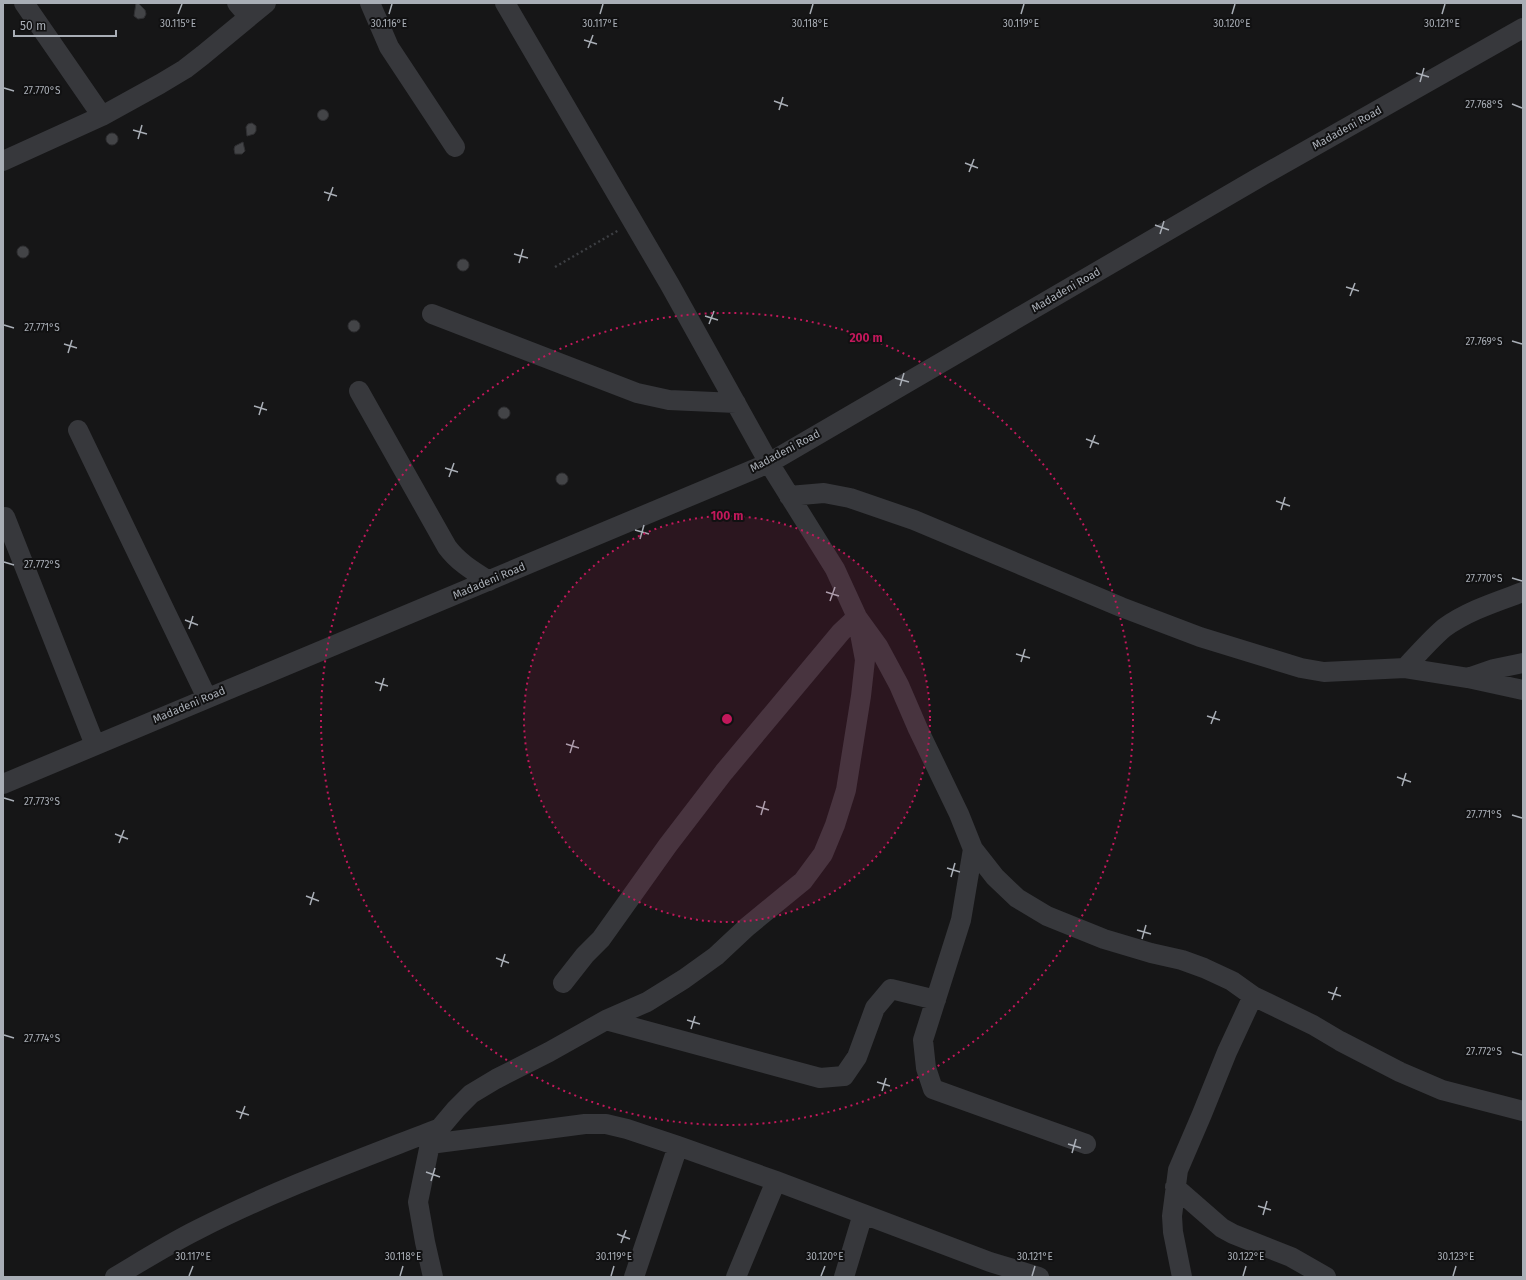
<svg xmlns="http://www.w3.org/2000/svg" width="1526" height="1280" font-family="'Fira Sans',sans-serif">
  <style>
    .building { fill: #434447; stroke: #303033 }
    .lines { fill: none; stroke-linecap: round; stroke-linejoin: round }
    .path { stroke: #3d3f43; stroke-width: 2.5; stroke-dasharray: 2 3; stroke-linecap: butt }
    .minor { stroke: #37383c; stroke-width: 20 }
    .ticks { fill: none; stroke: #a9aeb6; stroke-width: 1.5 }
    .ring { fill: none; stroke: #c2185b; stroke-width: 2; stroke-dasharray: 2 4 }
    .labels { text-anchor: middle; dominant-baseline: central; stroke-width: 4; stroke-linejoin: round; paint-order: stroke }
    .street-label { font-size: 11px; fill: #a9aeb6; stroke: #111112 }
    .ticks-label { font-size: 10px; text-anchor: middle; fill: #a9aeb6; stroke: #111112; stroke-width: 4; stroke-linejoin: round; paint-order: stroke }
    .centre { fill: #c2185b; stroke: #111112; stroke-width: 2 }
    .ring-label { font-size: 12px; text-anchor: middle; font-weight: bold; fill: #c2185b; stroke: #111112; stroke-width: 4; stroke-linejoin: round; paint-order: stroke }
  </style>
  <rect width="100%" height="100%" fill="#161617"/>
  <!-- building -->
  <path class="building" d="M136,3H138L145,10L146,14L144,18L138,19L134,16Z
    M317.5 115a5.5 5.5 0 1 1 11 0a5.5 5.5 0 1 1-11 0Z
    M252,123L256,126V131L254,134L247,136L246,127L248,124Z
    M106 139a6 6 0 1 1 12 0a6 6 0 1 1-12 0Z
    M243,142L245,151L242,154H235L234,149L235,146Z
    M17 252a6 6 0 1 1 12 0a6 6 0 1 1-12 0Z
    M457 265a6 6 0 1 1 12 0a6 6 0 1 1-12 0Z
    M348 326a6 6 0 1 1 12 0a6 6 0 1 1-12 0Z
    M498 413a6 6 0 1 1 12 0a6 6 0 1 1-12 0Z
    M556 479a6 6 0 1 1 12 0a6 6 0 1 1-12 0Z"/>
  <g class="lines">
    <!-- path -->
    <path class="path" d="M555,267L619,230"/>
    <!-- minor -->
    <path class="minor" d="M24,3L102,116
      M237,3L249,17
      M370,3L389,47L455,147
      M505,3L670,285L769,463L835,569L857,617L878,646L899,685L918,729L959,814L973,849L995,877L1017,898L1047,916L1104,939L1151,953L1182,960L1204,968L1232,981L1253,996L1313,1025L1340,1041L1400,1072L1442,1090L1523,1111
      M3,161L102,116L160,84L185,69L203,55L266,3
      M432,314L637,393L669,400L736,403
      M359,391L447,547C458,562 473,571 489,581
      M78,430L207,698
      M789,496L824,493L850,498L914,520L1121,607L1200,637L1301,668L1324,672L1405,668L1468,678L1523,690
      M5,517L95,745
      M1405,668C1417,655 1430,640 1444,628C1467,611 1496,602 1523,592
      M1468,678L1494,669L1523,663
      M3,784L769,463L1258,178L1523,28
      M973,849L961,920L923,1040L926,1068L933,1089L1086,1144
      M563,983L585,955L601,939L668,845L724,772L841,632L857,617
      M606,1020L820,1078L844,1076L857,1057L875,1008L891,989L936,1000
      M430,1144L547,1129L585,1124H606L627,1129L678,1146L776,1181L990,1262L1039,1277
      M1175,1187L1222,1228L1233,1234L1291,1257L1326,1277
      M115,1277C142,1261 169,1244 197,1230C275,1190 358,1160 440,1128
      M433,1277L425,1242L418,1202L430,1144L440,1128L456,1109L471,1094L496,1079L549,1052L606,1020L647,1002L684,979L716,956L747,927L803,881L823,854L835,825L846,790L861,696L865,660L858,623
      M634,1277L678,1146
      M736,1277L776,1181
      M844,1277L863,1214
      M1182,1277L1173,1232L1172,1216L1178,1170L1202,1114L1227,1052L1253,996"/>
  </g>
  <!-- ticks -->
  <path class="ticks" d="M178,14L182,4M389,14L392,4M600,14L603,4M810,14L813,4M1021,14L1024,4M1232,14L1235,4M1442,14L1445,4M584,40L597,44M588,48L593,35M1416,73L1429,77M1420,82L1424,68M4,88L14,91M774,101L788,106M1512,104L1522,108M779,110L783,97M133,130L147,134M138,139L142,125M965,163L978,168M969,172L974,159M324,192L337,196M328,201L333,187M1155,225L1169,230M1160,234L1164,221M514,254L528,258M519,263L523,249M1346,287L1359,291M1350,296L1355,283M705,316L718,320M709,324L714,311M4,325L14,328M1512,341L1522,344M64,344L77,348M68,353L72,340M895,378L909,382M900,386L904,373M254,406L267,410M259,415L263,402M1086,439L1099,444M1090,448L1095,435M445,468L458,472M449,477L454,463M1276,501L1290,506M1281,510L1285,497M635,530L649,534M640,539L644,525M4,562L14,565M1512,578L1522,581M826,592L839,596M830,601L835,587M185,620L198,625M189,629L193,616M1016,654L1030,658M1021,662L1025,649M375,682L388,686M380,691L384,678M1207,716L1220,720M1211,724L1216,711M566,744L579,748M570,753L574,740M1397,777L1411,782M1402,786L1406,773M4,798L14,801M756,806L769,810M761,815L765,801M1512,815L1522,818M115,834L128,839M119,843L124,830M947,868L960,872M951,877L955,863M306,896L319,901M310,905L314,892M1137,930L1151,934M1142,939L1146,925M496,958L509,963M501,967L505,954M1328,992L1341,996M1332,1000L1337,987M687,1020L700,1024M691,1029L695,1016M4,1035L14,1038M1512,1052L1522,1055M877,1082L890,1086M882,1091L886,1078M236,1111L249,1115M240,1119L245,1106M1068,1144L1081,1148M1072,1153L1076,1139M426,1172L440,1177M431,1181L435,1168M1258,1206L1271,1210M1263,1215L1267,1201M617,1234L630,1239M621,1243L626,1230M189,1276L193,1266M400,1276L403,1266M611,1276L614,1266M821,1276L825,1266M1032,1276L1035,1266M1243,1276L1246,1266M1453,1276L1456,1266"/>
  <!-- distance rings -->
  <circle cx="727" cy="719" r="203" fill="#c2185b" fill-opacity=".12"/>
  <g class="ring">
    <circle cx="727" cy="719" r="203"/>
    <circle cx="727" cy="719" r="406"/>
  </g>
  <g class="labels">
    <!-- street labels -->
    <g class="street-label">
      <text transform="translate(1347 128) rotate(-29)">Madadeni Road</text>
      <text transform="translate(1066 290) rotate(-30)">Madadeni Road</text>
      <text transform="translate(785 451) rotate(-28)">Madadeni Road</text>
      <text transform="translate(489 581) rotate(-23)">Madadeni Road</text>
      <text transform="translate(189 705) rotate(-23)">Madadeni Road</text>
    </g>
  </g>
  <g class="ticks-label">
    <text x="178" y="27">30.115°E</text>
    <text x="389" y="27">30.116°E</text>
    <text x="600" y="27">30.117°E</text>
    <text x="810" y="27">30.118°E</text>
    <text x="1021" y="27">30.119°E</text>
    <text x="1232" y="27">30.120°E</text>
    <text x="1442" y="27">30.121°E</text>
    <text x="42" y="94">27.770°S</text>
    <text x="1484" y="108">27.768°S</text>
    <text x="42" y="331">27.771°S</text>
    <text x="1484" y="345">27.769°S</text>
    <text x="42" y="568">27.772°S</text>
    <text x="1484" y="582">27.770°S</text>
    <text x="42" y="805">27.773°S</text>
    <text x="1484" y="818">27.771°S</text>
    <text x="42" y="1042">27.774°S</text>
    <text x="1484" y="1055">27.772°S</text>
    <text x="193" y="1260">30.117°E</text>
    <text x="403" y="1260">30.118°E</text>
    <text x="614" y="1260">30.119°E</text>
    <text x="825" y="1260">30.120°E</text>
    <text x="1035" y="1260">30.121°E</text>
    <text x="1246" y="1260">30.122°E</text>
    <text x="1456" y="1260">30.123°E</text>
  </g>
  <circle cx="727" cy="719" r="6" class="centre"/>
  <g class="ring-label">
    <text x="866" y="342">200 m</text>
    <text x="727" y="520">100 m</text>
  </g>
  <!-- border -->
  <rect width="1526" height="1280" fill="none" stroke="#a9aeb6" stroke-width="8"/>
  <!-- scale -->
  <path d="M14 30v6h102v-6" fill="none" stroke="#a9aeb6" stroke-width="2"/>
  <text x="20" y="30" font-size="12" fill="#a9aeb6" stroke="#111112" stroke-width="3" paint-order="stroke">50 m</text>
</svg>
